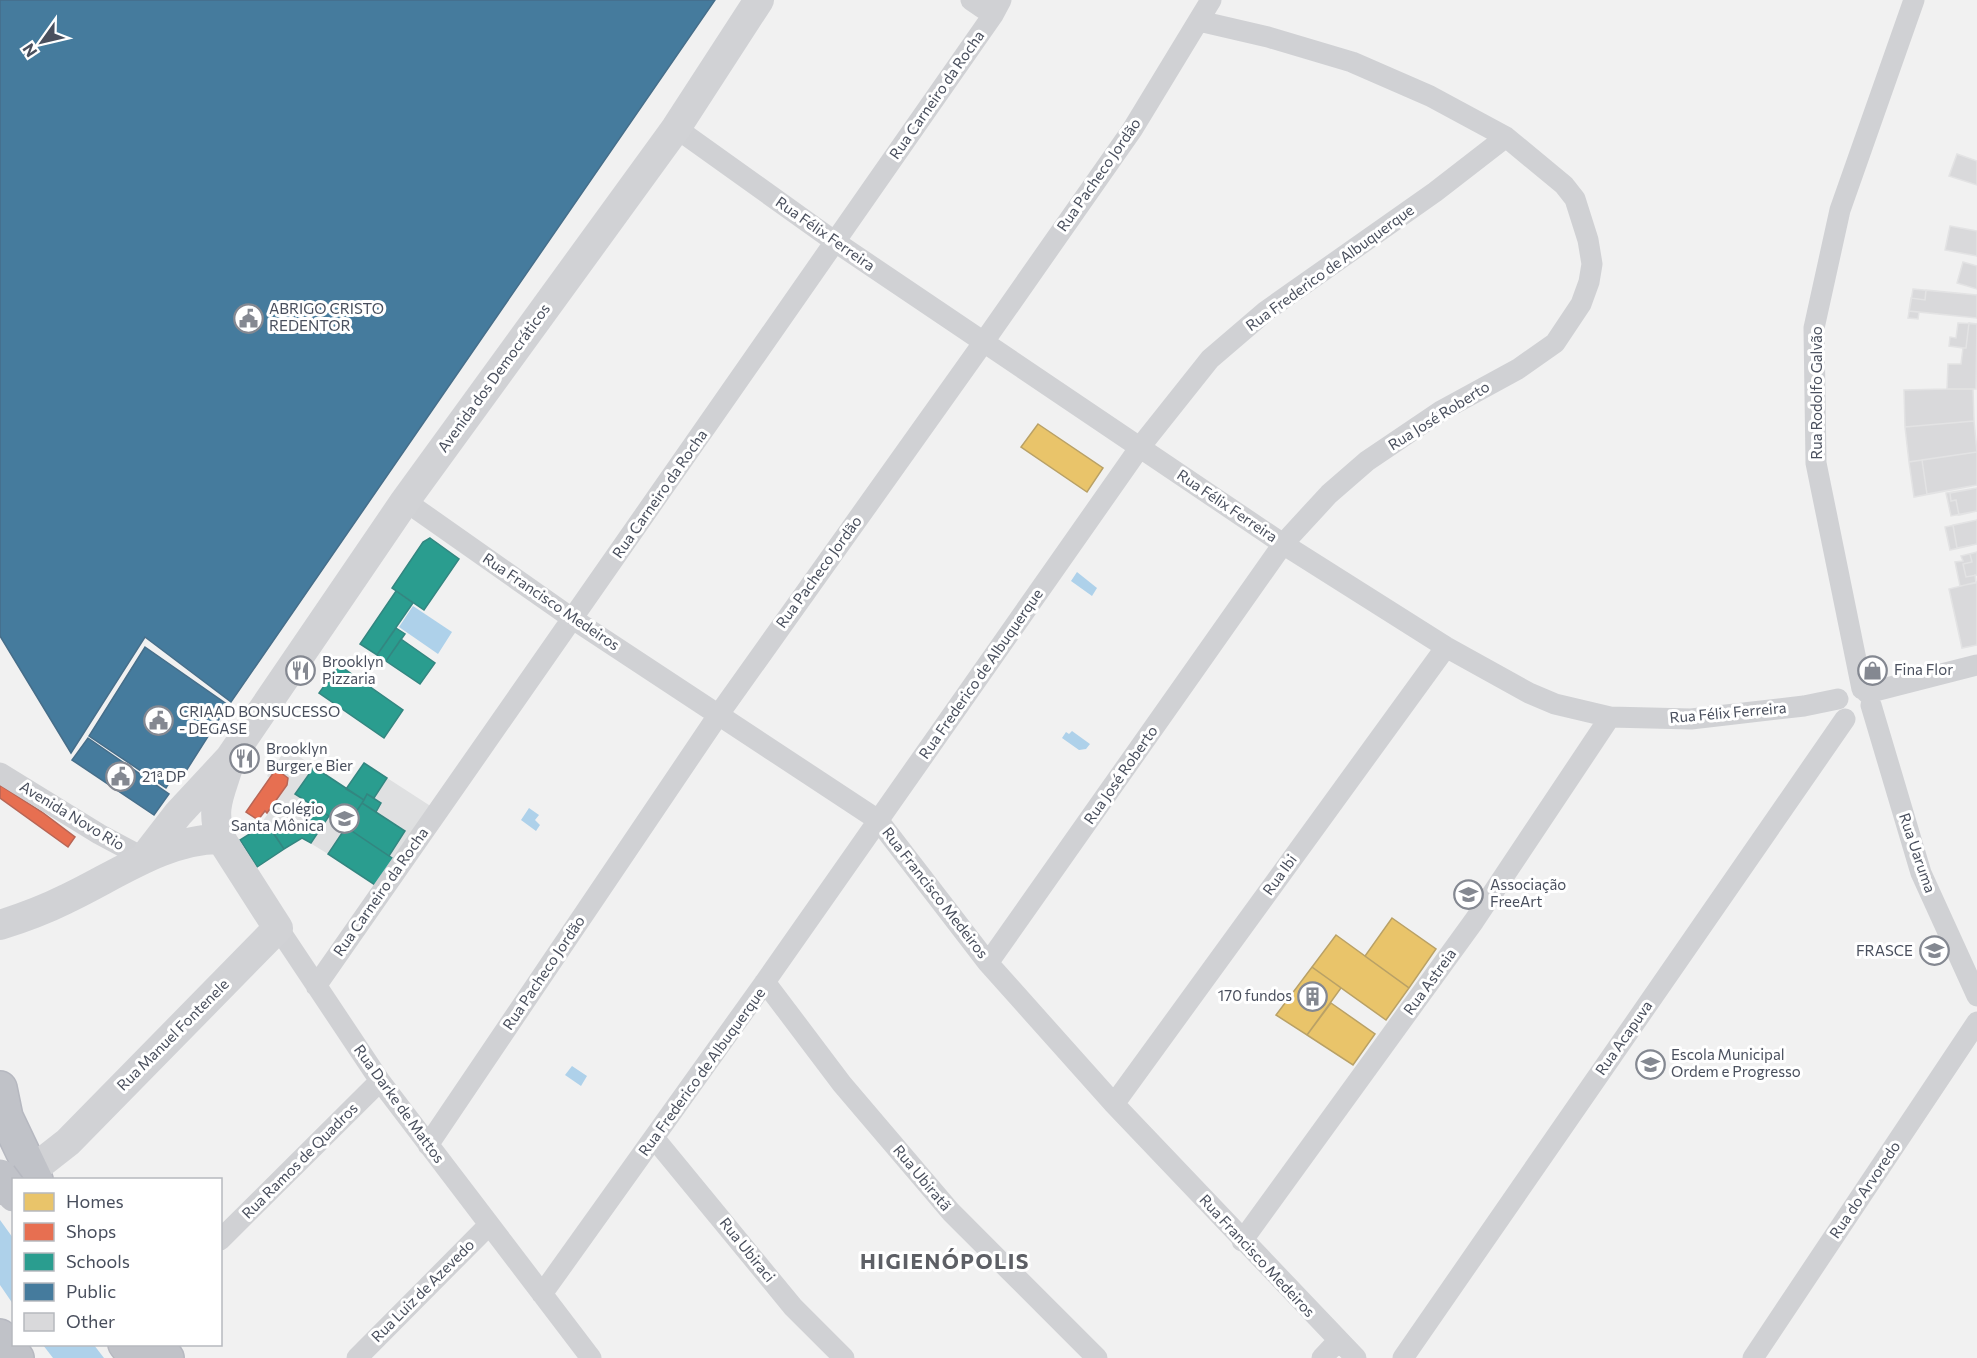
<svg xmlns="http://www.w3.org/2000/svg" width="1977" height="1358" font-family="Commissioner,sans-serif">
  <style>
    .education { fill: #dfe0e1 }
    .water { fill: #aed1ea }
    .homes { fill: #e9c46a; stroke: #b9a166; stroke-width: 1.5 }
    .shops { fill: #e76f51; stroke: #b86555; stroke-width: 1.5 }
    .schools { fill: #2a9d8f; stroke: #338680; stroke-width: 1.5 }
    .public { fill: #457b9d; stroke: #466e8a; stroke-width: 1.5 }
    .building { fill: #d9d9db; stroke: #e3e3e4; stroke-width: 1.5 }
    .lines { fill: none; stroke-linecap: round; stroke-linejoin: round }
    .highway-casing { stroke: #b6b8c0; stroke-width: 36 }
    .street { stroke: #d0d1d4; stroke-width: 21 }
    .secondary { stroke: #d1d2d5; stroke-width: 30 }
    .highway { stroke: #c0c2c8; stroke-width: 33 }
    .highway-bridge-casing { stroke: #b6b8c0; stroke-width: 36; stroke-linecap: butt }
    .highway-bridge { stroke: #c0c2c8; stroke-width: 33 }
    .labels { text-anchor: middle; stroke-width: 6; stroke-linejoin: round; paint-order: stroke }
    .street-label { font-size: 15px; fill: #494f5d; stroke: #fff }
    .poi-label { font-size: 15px; fill: #494f5d; stroke: #fff; text-anchor: start }
    .district-label { font-size: 21px; font-weight: bold; letter-spacing: 1.5px; fill: #5d5f65; stroke: #fff }
  </style>
  <rect width="100%" height="100%" fill="#f1f1f1"/>
  <path class="education" d="M287,748l59,41 18,-26 68,44 -37,53 -67,-6 -26,-16 -45,29 -17,-27 18,-12 27,-39 -18,-13z"/>
  <path class="water" d="M1077,572l20,16 -5,8 -21,-15z
    M413,606l39,26 -14,22 -39,-27z
    M1072,731l18,13 -4,5 -7,1 -17,-12 4,-6 3,2z
    M529,808l10,7 -4,5 5,5 -4,6 -15,-11z
    M572,1066l15,10 -6,10 -16,-11z
    M0,1220l13,18v66l-13,-19z
    M43,1345h51l10,13h-51z"/>
  <path class="homes" d="M1038,424l65,44 -16,24 -66,-45z
    M1392,918l44,31 -27,39 -44,-32z
    M1336,935l73,53 -23,32 -74,-53z
    M1312,967l29,21 -34,47 -31,-20z
    M1331,1003l44,31 -22,31 -46,-30z"/>
  <path class="shops" d="M276,769l12,9 -1,7 -20,28 -2,-2 -7,9 -12,-8z
    M0,785l42,27 33,25 -7,10 -68,-49z"/>
  <path class="schools" d="M430,538l29,21 -35,51 -32,-22 31,-46z
    M396,591l17,12 -36,52 -17,-11z
    M396,628l9,6 -19,27 -9,-6z
    M401,639l34,24 -15,21 -34,-23z
    M339,665l64,45 -19,28 -65,-45z
    M364,763l23,15 -13,20 -7,-4 -3,6 -18,-11z
    M314,767l50,33 -18,27 -51,-33z
    M367,794l14,9 -5,9 -14,-9z
    M362,803l43,28 -16,25 -43,-29z
    M314,807l15,9 -18,27 -9,-5 -18,11 -11,-16 13,-9 12,6z
    M267,823l17,26 -27,18 -17,-27z
    M346,827l49,33 -17,27 -50,-33z"/>
  <path class="public" d="M0,0h715l-484,702 -86,-65 -74,116 -71,-117z
    M145,647l83,58 -47,74 -7,-4 -8,13 -77,-52z
    M88,738l81,56 -15,21 -82,-55z"/>
  <path class="building" d="M1957,154l20,7v24l-28,-9z
    M1950,226l27,5v25l-32,-6z
    M1963,262l14,4v23l-20,-6z
    M1913,289l64,6v23l-58,-6 -1,7 -10,-1z
    M1926,290l51,5v23l-68,-7 2,-13 14,2z
    M1958,323l19,1 -1,65h-29l1,-25h13l2,-16 -14,-2 1,-9 6,1z
    M1969,323l8,1 -1,65h-29l1,-25h13l2,-16h3z
    M1947,389h26l1,32 -69,6 -1,-37z
    M1974,421l3,31 -68,10 -4,-35z
    M1977,452v33l-50,9 -5,-34z
    M1977,452v33l-63,12 -5,-35z
    M1977,488v23l-18,4 -3,-15 -5,1 -1,-8z
    M1977,488v23l-26,5 -5,-23z
    M1977,520v24l-27,6 -5,-23z
    M1977,520v24l-20,4 -4,-23z
    M1977,552v23l-11,2 -3,-13 9,-2 -2,-8z
    M1977,552v23h-2l1,8 -16,3 -5,-24 8,-1 -2,-5z
    M1977,582v63l-15,3 -13,-59z"/>
  <g class="lines">
    <defs>
      <path id="highway" d="M0,1088l6,29 30,63
        M0,1336l17,22
        M125,1344l11,14
        M157,1344l10,14"/>
    </defs>
    <use href="#highway" class="highway-casing"/>
    <path class="street" d="M971,0l22,15
      M676,128l158,113 449,303 163,103 83,46 26,11 55,13 81,2 113,-13 34,-7
      M405,501l168,118 305,201 110,143 126,141 242,254
      M1862,689l-46,-226 -2,-135 26,-118 74,-210
      M1867,693l110,-28
      M1871,705l50,168 56,123
      M0,773l99,61 45,24
      M278,928l102,153 211,277
      M988,963l295,-419 46,-50 38,-33 74,-50 77,-42 37,-26 26,-39 8,-22 3,-18 -4,-24 -13,-41 -11,-14 -58,-48 -76,-41 -78,-34 -84,-25 -69,-16
      M765,982l77,102 109,128 146,146
      M316,986l677,-971 8,-15
      M1114,1104l332,-457
      M654,1138l139,169 51,51
      M428,1145l291,-431 264,-371 149,-213 79,-130
      M220,1240l160,-159
      M1242,1241l232,-320 136,-204
      M542,1294l223,-312 375,-535 70,-88 56,-48 169,-119 71,-55
      M357,1358l132,-133
      M1322,1358l16,-17
      M1403,1358l442,-639
      M1753,1358l224,-336"/>
    <path class="secondary" d="M144,858l34,-44 52,-56 175,-257 271,-373 83,-128
      M0,925c22,-7 44,-15 64,-25 48,-22 102,-62 157,-61
      M9,1181l22,-10 37,-29 210,-214 -57,-89c-11,-30 -1,-45 8,-75"/>
    <use href="#highway" class="highway"/>
    <defs>
      <path id="highway-bridge" d="M0,1176l14,19"/>
    </defs>
    <use href="#highway-bridge" class="highway-bridge-casing"/>
    <use href="#highway-bridge" class="highway-bridge"/>
  </g>
  <defs>
    <symbol id="civic-ring" viewBox="-11 -11 22 22"><circle r="9.5" fill="#fff" stroke="#848891" stroke-width="1.5"/><path d="M-.6-6.5H3V-4.5H.6V-3L4-1V1h2V6H-6V1h2V-1L-.6-3ZM-1.2 2.5V6h2.4V2.5Z" fill="#848891"/></symbol>
    <symbol id="shop-ring" viewBox="-11 -11 22 22"><circle r="9.5" fill="#fff" stroke="#848891" stroke-width="1.5"/><path d="M-5-2.5h2.3a2.7 3.5 0 0 1 5.4 0H5L5.5 6h-11ZM-1.5-2.5h3a1.5 2.3 0 0 0-3 0Z" fill="#848891"/></symbol>
    <symbol id="restaurant-ring" viewBox="-11 -11 22 22"><circle r="9.5" fill="#fff" stroke="#848891" stroke-width="1.5"/><path d="M-5-6h1v4h1v-4h1v4h1v-4h1v5L-1.5 .5V6h-2V.5L-5-1ZM5-6V6H3V1.5H1.5Q1.5-4 5-6Z" fill="#848891"/></symbol>
    <symbol id="school-ring" viewBox="-11 -11 22 22"><circle r="9.5" fill="#fff" stroke="#848891" stroke-width="1.5"/><path d="M0-5L7-2L0 1L-7-2ZM-4 1L0 2.5L4 1V4Q0 6-4 4Z" fill="#848891"/></symbol>
    <symbol id="university-ring" viewBox="-11 -11 22 22"><circle r="9.5" fill="#fff" stroke="#848891" stroke-width="1.5"/><path d="M0-5L7-2L0 1L-7-2ZM-4 1L0 2.5L4 1V4Q0 6-4 4Z" fill="#848891"/></symbol>
    <symbol id="building-ring" viewBox="-11 -11 22 22"><circle r="9.5" fill="#fff" stroke="#848891" stroke-width="1.5"/><path d="M-4-6H4V6H1V3H-1V6H-4ZM-2.5-4.3h1.7v1.8h-1.7ZM.8-4.3h1.7v1.8H.8ZM-2.5-1h1.7V.8h-1.7ZM.8-1h1.7V.8H.8Z" fill="#848891"/></symbol>
  </defs>
  <g fill-rule="evenodd">
    <use href="#civic-ring" x="232" y="302" width="33" height="33"/>
    <use href="#shop-ring" x="1856" y="654" width="33" height="33"/>
    <use href="#restaurant-ring" x="284" y="654" width="33" height="33"/>
    <use href="#civic-ring" x="142" y="704" width="33" height="33"/>
    <use href="#restaurant-ring" x="228" y="742" width="33" height="33"/>
    <use href="#civic-ring" x="104" y="760" width="33" height="33"/>
    <use href="#school-ring" x="328" y="802" width="33" height="33"/>
    <use href="#school-ring" x="1452" y="878" width="33" height="33"/>
    <use href="#university-ring" x="1918" y="934" width="33" height="33"/>
    <use href="#building-ring" x="1296" y="980" width="33" height="33"/>
    <use href="#school-ring" x="1634" y="1048" width="33" height="33"/>
  </g>
  <g class="labels">
    <g class="street-label">
      <text transform="translate(937 95) rotate(-55)" y="5">Rua Carneiro da Rocha</text>
      <text transform="translate(1099 175) rotate(-55)" y="5">Rua Pacheco Jordão</text>
      <text transform="translate(825 234) rotate(35)" y="5">Rua Félix Ferreira</text>
      <text transform="translate(1330 268) rotate(-36)" y="5">Rua Frederico de Albuquerque</text>
      <text transform="translate(494 378) rotate(-54)" y="5">Avenida dos Democráticos</text>
      <text transform="translate(1817 393) rotate(-90)" y="5">Rua Rodolfo Galvão</text>
      <text transform="translate(1439 416) rotate(-32)" y="5">Rua José Roberto</text>
      <text transform="translate(660 494) rotate(-55)" y="5">Rua Carneiro da Rocha</text>
      <text transform="translate(1227 506) rotate(34)" y="5">Rua Félix Ferreira</text>
      <text transform="translate(819 572) rotate(-54)" y="5">Rua Pacheco Jordão</text>
      <text transform="translate(551 602) rotate(34)" y="5">Rua Francisco Medeiros</text>
      <text transform="translate(981 674) rotate(-55)" y="5">Rua Frederico de Albuquerque</text>
      <text transform="translate(1728 713) rotate(-5)" y="5">Rua Félix Ferreira</text>
      <text transform="translate(1121 775) rotate(-55)" y="5">Rua José Roberto</text>
      <text transform="translate(72 816) rotate(31)" y="5">Avenida Novo Rio</text>
      <text transform="translate(1917 853) rotate(71)" y="5">Rua Uaruma</text>
      <text transform="translate(1280 875) rotate(-54)" y="5">Rua Ibi</text>
      <text transform="translate(381 892) rotate(-55)" y="5">Rua Carneiro da Rocha</text>
      <text transform="translate(935 893) rotate(52)" y="5">Rua Francisco Medeiros</text>
      <text transform="translate(544 973) rotate(-56)" y="5">Rua Pacheco Jordão</text>
      <text transform="translate(1430 982) rotate(-54)" y="5">Rua Astreia</text>
      <text transform="translate(173 1035) rotate(-45)" y="5">Rua Manuel Fontenele</text>
      <text transform="translate(1624 1038) rotate(-55)" y="5">Rua Acapuva</text>
      <text transform="translate(702 1072) rotate(-54)" y="5">Rua Frederico de Albuquerque</text>
      <text transform="translate(399 1104) rotate(54)" y="5">Rua Darke de Mattos</text>
      <text transform="translate(300 1161) rotate(-45)" y="5">Rua Ramos de Quadros</text>
      <text transform="translate(922 1178) rotate(50)" y="5">Rua Ubiratã</text>
      <text transform="translate(1865 1190) rotate(-56)" y="5">Rua do Arvoredo</text>
      <text transform="translate(747 1250) rotate(51)" y="5">Rua Ubiraci</text>
      <text transform="translate(1257 1256) rotate(47)" y="5">Rua Francisco Medeiros</text>
      <text transform="translate(423 1291) rotate(-45)" y="5">Rua Luiz de Azevedo</text>
    </g>
    <g class="poi-label">
      <text x="269" y="314">ABRIGO CRISTO<tspan x="269" dy="17">REDENTOR</tspan></text>
      <text x="322" y="667">Brooklyn<tspan x="322" dy="17">Pizzaria</tspan></text>
      <text x="1894" y="675">Fina Flor</text>
      <text x="179" y="717">CRIAAD BONSUCESSO<tspan x="179" dy="17">- DEGASE</tspan></text>
      <text x="266" y="754">Brooklyn<tspan x="266" dy="17">Burger e Bier</tspan></text>
      <text x="142" y="782">21ª DP</text>
      <text x="324" y="814" text-anchor="end">Colégio<tspan x="324" dy="17">Santa Mônica</tspan></text>
      <text x="1490" y="890">Associação<tspan x="1490" dy="17">FreeArt</tspan></text>
      <text x="1913" y="956" text-anchor="end">FRASCE</text>
      <text x="1292" y="1001" text-anchor="end">170 fundos</text>
      <text x="1671" y="1060">Escola Municipal<tspan x="1671" dy="17">Ordem e Progresso</tspan></text>
    </g>
    <g class="district-label">
      <text x="945" y="1269">HIGIENÓPOLIS</text>
    </g>
  </g>
  <rect x="12" y="1178" width="210" height="168" fill="#ffffff" stroke="#b6b9be" stroke-width="1.5"/>
  <rect x="24" y="1193" width="30" height="18" fill="#e9c46a" stroke="#b6b9be" stroke-width="1.5"/>
  <text x="66" y="1208" font-size="18" fill="#494f5d">Homes</text>
  <rect x="24" y="1223" width="30" height="18" fill="#e76f51" stroke="#b6b9be" stroke-width="1.5"/>
  <text x="66" y="1238" font-size="18" fill="#494f5d">Shops</text>
  <rect x="24" y="1253" width="30" height="18" fill="#2a9d8f" stroke="#b6b9be" stroke-width="1.5"/>
  <text x="66" y="1268" font-size="18" fill="#494f5d">Schools</text>
  <rect x="24" y="1283" width="30" height="18" fill="#457b9d" stroke="#b6b9be" stroke-width="1.5"/>
  <text x="66" y="1298" font-size="18" fill="#494f5d">Public</text>
  <rect x="24" y="1313" width="30" height="18" fill="#d9d9db" stroke="#b6b9be" stroke-width="1.5"/>
  <text x="66" y="1328" font-size="18" fill="#494f5d">Other</text>
  <g transform="translate(42 42) rotate(236)" stroke="#ffffff" stroke-width="4.5" paint-order="stroke">
  <path d="M0-4.5L10 22L0 15L-10 22Z" fill="#494f5d"/>
  <text y="-9" font-size="16" font-weight="bold" text-anchor="middle" fill="#494f5d">N</text>
  </g>
</svg>
